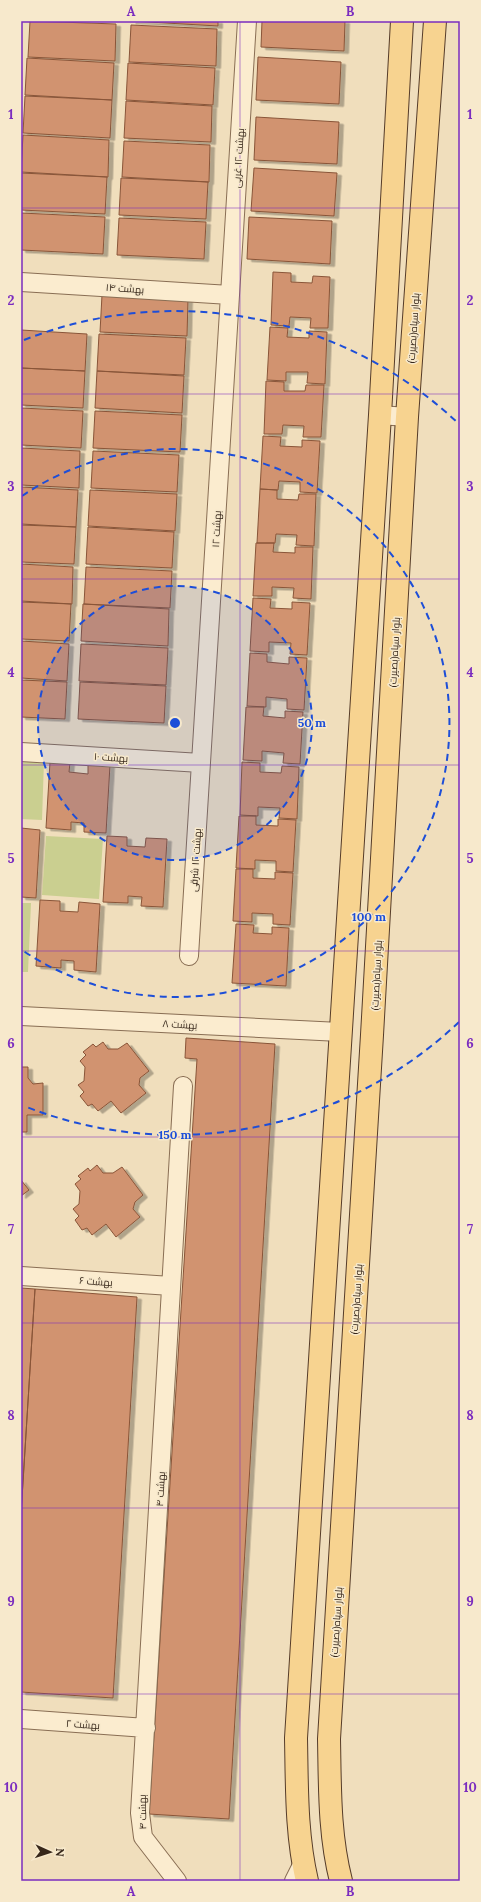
<svg xmlns="http://www.w3.org/2000/svg" width="481" height="1902" font-family="Lora,Cairo,serif">
  <style>
    .green { fill: #cacf90 }
    .building { fill: #d1936f; stroke: #895539; filter: url(#shadow) }
    .lines { fill: none; stroke-linecap: round; stroke-linejoin: round }
    .minor-casing { stroke: #896e54; stroke-width: 20 }
    .major-casing { stroke: #563c29; stroke-width: 24 }
    .minor { stroke: #fbeccf; stroke-width: 18 }
    .major { stroke: #f7d390; stroke-width: 22 }
    .grid { fill: none; stroke: #7b2cbf; stroke-width: 1; stroke-opacity: 0.55 }
    .ring { fill: none; stroke: #1d4ed8; stroke-width: 2; stroke-dasharray: 7 5 }
    .labels { text-anchor: middle; stroke-width: 3; stroke-linejoin: round; paint-order: stroke }
    .street-label { font-size: 10px; fill: #37271a; stroke: #f7e9cc }
    .centre { fill: #1d4ed8; stroke: #f7e9cc; stroke-width: 2 }
    .ring-label { font-size: 12px; text-anchor: middle; font-weight: bold; fill: #1d4ed8; stroke: #f7e9cc; stroke-width: 3; stroke-linejoin: round; paint-order: stroke }
    .neatline { fill: none; stroke: #7b2cbf; stroke-width: 1.5 }
    .grid-label { font-size: 13px; text-anchor: middle; font-weight: bold; fill: #7b2cbf }
  </style>
  <defs>
    <filter id="shadow"><feDropShadow dx="4.5" dy="2.5" stdDeviation="0" flood-color="#0004"/></filter>
  </defs>
  <rect width="100%" height="100%" fill="#f0debc"/>
  <path class="green" d="M21,760l23,1 -2,59 -21,-1z
    M46,836l57,3 -4,60 -57,-4z
    M21,903h10l-3,69h-7z"/>
  <path class="building" d="M30,21l86,3 -1,37 -87,-4z
    M131,21h87v5z
    M262,21h83l-1,30 -83,-4z
    M131,25l86,4 -1,37 -87,-4z
    M258,57l83,5 -2,42 -83,-4z
    M27,58l87,5 -2,37 -87,-5z
    M128,63l87,5 -2,37 -87,-5z
    M25,96l87,4 -2,38 -87,-5z
    M126,101l86,5 -1,36 -87,-4z
    M256,117l83,5 -2,42 -83,-4z
    M23,135l86,5 -1,37 -87,-5z
    M124,141l86,4 -1,37 -87,-5z
    M254,168l83,5 -3,43 -83,-5z
    M21,173l86,4 -2,37 -84,-4z
    M121,178l87,4 -2,37 -87,-4z
    M21,213l84,4 -2,37 -82,-4z
    M249,217l83,4 -2,43 -83,-5z
    M119,218l87,4 -2,37 -87,-4z
    M273,272l18,1v9l21,1 1,-7 17,1 -2,51h-18l1,-10 -21,-1 -1,9 -18,-1z
    M102,295l86,4 -1,37 -87,-4z
    M270,327l18,1 -1,9 22,1v-7l18,1 -2,52 -18,-1 1,-11h-22v9l-19,-1z
    M21,330l66,4 -2,37 -64,-3z
    M99,334l87,4 -2,37 -87,-4z
    M21,368l64,3 -2,37 -62,-3z
    M97,371l87,5 -2,37 -87,-5z
    M266,381l18,1v9h21l1,-6h18l-3,52h-18l1,-11 -21,-1 -1,9h-18z
    M21,408l62,3 -2,37 -60,-3z
    M95,411l87,4 -2,37 -87,-4z
    M263,436l18,1 -1,9 22,1v-7l18,1 -3,52 -17,-1v-10l-21,-1 -1,9 -18,-1z
    M21,448l59,3 -1,37 -58,-3z
    M93,451l86,4 -2,37 -86,-4z
    M21,487l57,3 -2,37 -55,-3z
    M260,489l17,1v9l21,1 1,-6h17l-2,52 -18,-1 1,-10 -21,-1 -1,9h-18z
    M90,490l87,4 -2,37 -87,-5z
    M21,525l55,2 -2,37 -53,-2z
    M88,527l86,5 -2,36 -86,-4z
    M256,543h18l-1,9 22,1v-6h18l-2,52 -18,-1 1,-10 -22,-1v9h-19z
    M21,564l52,3 -1,37 -51,-3z
    M86,567l86,4 -2,37 -86,-4z
    M253,598l18,1 -1,9 22,1v-7l18,1 -3,52 -17,-1 1,-11 -22,-1v10l-19,-1z
    M21,602l50,2 -2,37 -48,-2z
    M83,604l86,5 -1,37 -87,-5z
    M21,641l48,3 -2,37 -46,-3z
    M81,644l87,4 -2,37 -87,-4z
    M250,653l17,1v8l22,2v-7l18,1 -3,52 -17,-1v-10l-21,-2v10l-19,-1z
    M21,680l46,2 -2,37 -44,-2z
    M80,682l86,4 -2,37 -86,-4z
    M246,707h18l-1,9 22,2v-7l18,1 -3,52 -17,-1 1,-10 -22,-2v10l-19,-1z
    M50,762l20,1 -1,9 19,2v-10l22,1 -4,68 -22,-1v-9l-13,-1v8l-25,-2z
    M242,762l18,1v9l21,1 1,-7 17,1 -2,52 -18,-1 1,-10 -22,-1v9l-18,-1z
    M239,816h17v9l22,1v-7l18,1 -3,52 -17,-1v-10l-21,-1v9l-19,-1z
    M21,828l19,2 -4,68 -15,-1z
    M107,836l20,1v9l18,1 1,-9 21,1 -4,68 -22,-1 1,-9 -14,-1v7l-25,-1z
    M236,869h17v9l22,1v-7l18,1 -3,52 -17,-1v-10l-21,-1v9l-19,-1z
    M40,900l20,1v10l18,1 1,-10 21,2 -4,68 -22,-2v-9l-13,-1v8l-25,-2z
    M236,924l18,1 -1,8 19,1v-7l17,1 -3,58 -54,-3z
    M186,1038l89,6 -46,775 -80,-5 48,-755 -12,-1z
    M103,1042l5,7h10l9,-6 22,28 -9,7 -1,7 7,8 -25,20 -10,-12 -13,10 -6,-7 -4,2 -8,-10 4,-4 -6,-7 6,-4 1,-14 -5,-6 6,-6 -3,-3 10,-8 3,3z
    M21,1067h7v11l5,6 10,-1v32h-16v17h-6z
    M97,1165l6,8h10l9,-6 21,28 -8,7 -2,7 7,8 -24,20 -10,-13 -14,11 -5,-7 -5,2 -7,-10 4,-4 -6,-7 6,-5 1,-13 -5,-7 6,-5 -3,-3 10,-8 2,3z
    M21,1180l8,10 -8,6z
    M21,1288l14,1 -14,225z
    M35,1289l102,8 -24,401 -92,-6v-178z"/>
  <g class="lines">
    <defs>
      <path id="minor" d="M21,282l209,13
        M380,415l27,2
        M21,752l180,11
        M189,956l58,-935
        M21,1016l319,16
        M21,1276l150,10
        M21,1719l125,9
        M177,1881l-34,-44 -3,-24 43,-727
        M294,1881l9,-18"/>
      <path id="major" d="M307,1881c-11,-47 -10,-95 -11,-143l84,-1323 22,-394
        M341,1881c-12,-47 -11,-94 -12,-142l43,-704 35,-618 28,-396"/>
    </defs>
    <use href="#minor" class="minor-casing"/>
    <use href="#major" class="major-casing"/>
    <use href="#minor" class="minor"/>
    <use href="#major" class="major"/>
  </g>
  <path class="grid" d="M240,21v1860M21,208h439M21,394h439M21,579h439M21,765h439M21,951h439M21,1137h439M21,1323h439M21,1508h439M21,1694h439"/>
  <circle cx="175" cy="723" r="137" fill="#1d4ed8" fill-opacity=".12"/>
  <g class="ring">
    <circle cx="175" cy="723" r="137"/>
    <path d="M22 496A274 274 0 1 1 22 950"/>
    <path d="M459 1022A412 412 0 0 1 24 1106M24 340A412 412 0 0 1 459 424"/>
  </g>
  <g class="labels">
    <g class="street-label">
      <text transform="translate(238 158) rotate(-86)" y="4">بهشت ۱۲ غربی</text>
      <text transform="translate(125 288) rotate(4)" y="4">بهشت ۱۴</text>
      <text transform="translate(413 328) rotate(-86)" y="4">بلوار سپاه(بصیرت)</text>
      <text transform="translate(216 529) rotate(-87)" y="4">بهشت ۱۲</text>
      <text transform="translate(394 652) rotate(-87)" y="4">بلوار سپاه(بصیرت)</text>
      <text transform="translate(111 757) rotate(4)" y="4">بهشت ۱۰</text>
      <text transform="translate(195 860) rotate(-86)" y="4">بهشت ۱۲ شرقی</text>
      <text transform="translate(376 975) rotate(-87)" y="4">بلوار سپاه(بصیرت)</text>
      <text transform="translate(180 1024) rotate(3)" y="4">بهشت ۸</text>
      <text transform="translate(96 1281) rotate(4)" y="4">بهشت ۶</text>
      <text transform="translate(356 1299) rotate(-86)" y="4">بلوار سپاه(بصیرت)</text>
      <text transform="translate(160 1489) rotate(-87)" y="4">بهشت ۴</text>
      <text transform="translate(336 1622) rotate(-86)" y="4">بلوار سپاه(بصیرت)</text>
      <text transform="translate(83 1724) rotate(4)" y="4">بهشت ۲</text>
      <text transform="translate(142 1812) rotate(-91)" y="4">بهشت ۴</text>
    </g>
  </g>
  <circle cx="175" cy="723" r="6" class="centre"/>
  <g class="ring-label">
    <text x="312" y="727">50 m</text>
    <text x="369" y="921">100 m</text>
    <text x="175" y="1139">150 m</text>
  </g>
  <rect width="481" height="1902" fill="none" stroke="#f7e9cc" stroke-width="44"/>
  <g transform="translate(50 1852) rotate(93)" stroke="#f7e9cc" stroke-width="3" paint-order="stroke">
  <path d="M0-3L7 15L0 10L-7 15Z" fill="#37271a"/>
  <text y="-6" font-size="11" font-weight="bold" text-anchor="middle" fill="#37271a">N</text>
  </g>
  <rect x="22" y="22" width="437" height="1858" class="neatline"/>
  <g class="grid-label">
    <text x="131" y="16">A</text>
    <text x="350" y="16">B</text>
    <text x="11" y="119">1</text>
    <text x="470" y="119">1</text>
    <text x="11" y="305">2</text>
    <text x="470" y="305">2</text>
    <text x="11" y="491">3</text>
    <text x="470" y="491">3</text>
    <text x="11" y="677">4</text>
    <text x="470" y="677">4</text>
    <text x="11" y="863">5</text>
    <text x="470" y="863">5</text>
    <text x="11" y="1048">6</text>
    <text x="470" y="1048">6</text>
    <text x="11" y="1234">7</text>
    <text x="470" y="1234">7</text>
    <text x="11" y="1420">8</text>
    <text x="470" y="1420">8</text>
    <text x="11" y="1606">9</text>
    <text x="470" y="1606">9</text>
    <text x="11" y="1792">10</text>
    <text x="470" y="1792">10</text>
    <text x="131" y="1896">A</text>
    <text x="350" y="1896">B</text>
  </g>
</svg>
